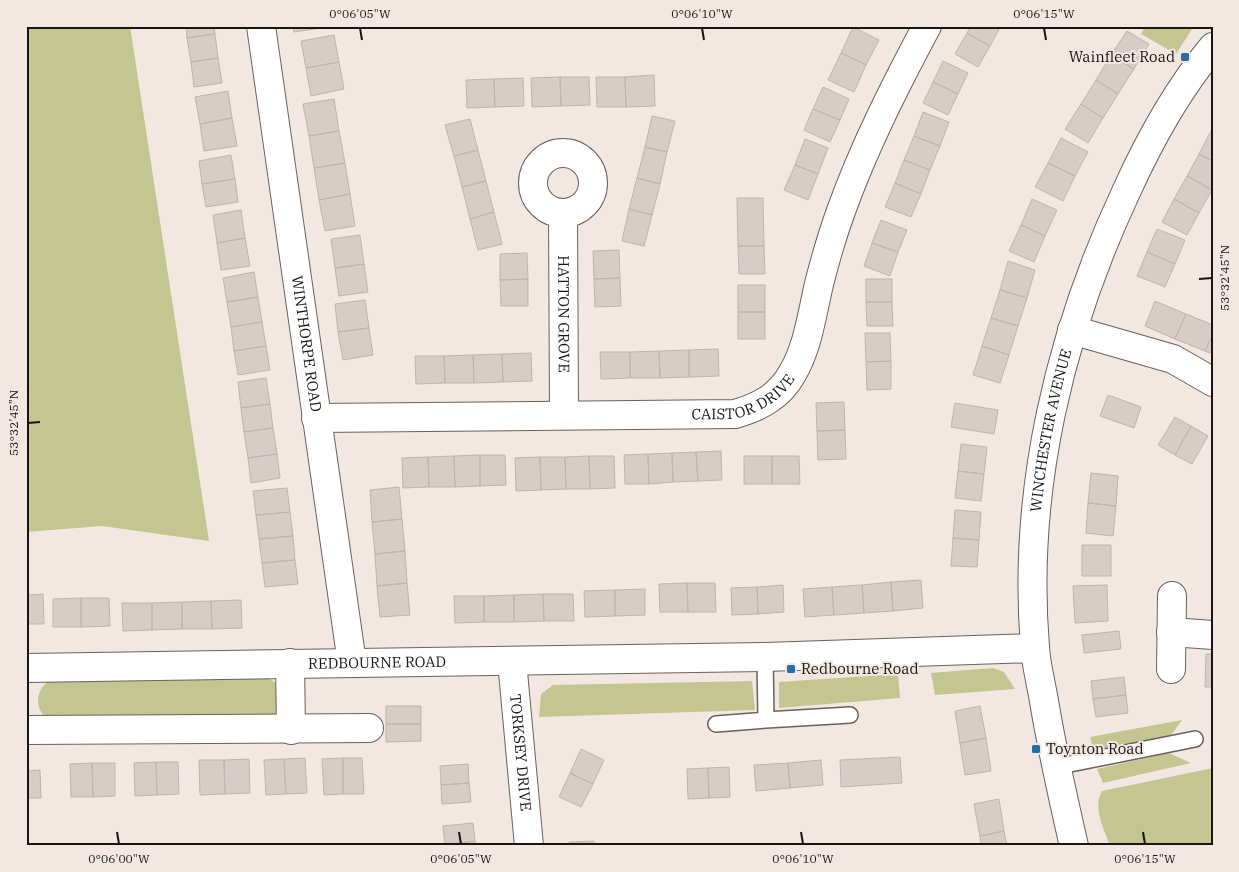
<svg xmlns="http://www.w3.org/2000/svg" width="1239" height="872" font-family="'IBM Plex Serif',serif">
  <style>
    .green { fill: #c3c690 }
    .building { fill: #d7cdc6; stroke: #bfb5af }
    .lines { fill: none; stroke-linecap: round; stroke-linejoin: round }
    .service-casing { stroke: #69615b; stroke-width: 18 }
    .minor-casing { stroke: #69615b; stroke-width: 30 }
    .tertiary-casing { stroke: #69615b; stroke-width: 30 }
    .service { stroke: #fff; stroke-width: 15 }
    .minor { stroke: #fff; stroke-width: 28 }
    .tertiary { stroke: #fff; stroke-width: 28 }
    .ticks { fill: none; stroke: #181512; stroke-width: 2 }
    .poi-dot { fill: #2570a3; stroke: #f2e8e1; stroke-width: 2 }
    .labels { text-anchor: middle; stroke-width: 4; stroke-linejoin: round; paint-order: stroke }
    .poi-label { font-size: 15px; fill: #181512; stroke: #f2e8e1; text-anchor: start }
    .street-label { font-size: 15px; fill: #181512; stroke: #f2e8e1 }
    .neatline { fill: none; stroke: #181512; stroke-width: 2 }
    .ticks-label { font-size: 12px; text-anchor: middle; fill: #181512 }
  </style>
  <rect width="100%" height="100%" fill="#f2e8e1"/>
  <path class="green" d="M26,26h104l79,515 -107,-15 -76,6z
    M1145,26h49l-18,28 -35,-20z
    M993,668l11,4 11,17 -80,6 -4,-22z
    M898,674l2,24 -121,10v-26z
    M267,677l11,7 1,29 -7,5 -224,1c-14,-9 -13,-29 1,-38z
    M752,681l3,29 -216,7 2,-23 12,-9z
    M1182,720l-13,18 -75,15 -4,-16z
    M1169,753l22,10 -88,20 -6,-14z
    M1213,768v78h-103c-6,-17 -18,-39 -8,-55z
    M26,844h54v2z"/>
  <path class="building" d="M186,26h28l1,8 -28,4z
    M293,26h29v2l-28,4z
    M971,26h30l-11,20 -23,-13z
    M853,27l26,13 -13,25 -25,-12z
    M1127,31l22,13 -15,25 -23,-14z
    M967,33l23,13 -12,21 -23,-13z
    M215,34l3,24 -27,4 -4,-24z
    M334,35l5,27 -33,6 -5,-27z
    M841,53l25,12 -12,27 -26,-12z
    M1111,55l23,14 -16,25 -22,-14z
    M218,58l4,25 -28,4 -3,-25z
    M943,61l25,12 -10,21 -25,-12z
    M339,62l5,27 -33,7 -5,-28z
    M654,75l1,31 -29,1 -1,-30z
    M560,77l1,29 -29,1 -1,-29z
    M560,77h29l1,28 -29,1z
    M596,77h29l1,30h-29z
    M523,78l1,28 -29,1 -1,-28z
    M494,79l1,28 -28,1 -1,-28z
    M1096,80l22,14 -15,24 -22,-14z
    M933,82l25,12 -10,21 -25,-12z
    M823,87l26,12 -9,21 -27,-11z
    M228,91l4,27 -32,6 -5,-27z
    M334,99l5,32 -30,5 -6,-32z
    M1081,104l22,14 -15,25 -23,-14z
    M813,109l27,11 -10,22 -26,-12z
    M923,112l26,10 -9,24 -26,-10z
    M652,116l23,5 -8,31 -22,-5z
    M232,118l5,28 -33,5 -4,-27z
    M470,119l8,31 -24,6 -9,-31z
    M339,131l6,32 -31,5 -5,-32z
    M1211,131l2,1v29l-14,-7z
    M914,136l26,10 -10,24 -26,-10z
    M1061,138l27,14 -13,24 -27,-13z
    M805,139l23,9 -10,26 -23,-9z
    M645,147l22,5 -7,32 -23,-6z
    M478,150l8,31 -24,6 -8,-31z
    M1199,154l14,7 -1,29 -25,-14z
    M231,155l4,24 -33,5 -3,-23z
    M904,160l26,10 -9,24 -26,-11z
    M345,163l5,31 -31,6 -5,-32z
    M1048,163l27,13 -12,25 -28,-14z
    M795,165l23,9 -10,26 -24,-10z
    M1187,176l25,14 -13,23 -25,-14z
    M637,178l23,6 -8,31 -23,-6z
    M235,179l3,23 -32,5 -4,-23z
    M486,181l8,31 -24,7 -8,-32z
    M895,183l26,11 -10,23 -26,-10z
    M350,194l5,32 -30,5 -6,-31z
    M737,198h26l1,48h-26z
    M1032,199l25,11 -12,26 -24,-11z
    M1174,199l25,14 -12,22 -25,-13z
    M629,209l23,6 -8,31 -22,-5z
    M241,210l4,28 -28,5 -4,-28z
    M494,212l8,32 -24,6 -8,-31z
    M881,220l26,10 -9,22 -26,-9z
    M1021,225l24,11 -11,26 -25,-11z
    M1157,229l28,11 -10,24 -28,-12z
    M360,235l4,29 -29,4 -4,-29z
    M245,238l5,28 -29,4 -4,-27z
    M872,243l26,9 -8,24 -26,-10z
    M738,246h26l1,28h-26z
    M619,250l1,28 -26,1 -1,-28z
    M1147,252l28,12 -10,23 -28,-11z
    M527,253l1,26 -28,1v-26z
    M1008,261l27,9 -8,28 -27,-8z
    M364,264l4,28 -29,4 -4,-28z
    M254,272l4,25 -31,5 -4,-24z
    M620,278l1,28 -26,1 -1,-28z
    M528,279v27h-27l-1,-26z
    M866,279h26v23h-26z
    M738,285h27v27h-27z
    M1000,290l27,8 -9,28 -27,-8z
    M258,297l4,25 -31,5 -4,-25z
    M365,300l4,28 -31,4 -3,-28z
    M1155,301l31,13 -11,25 -30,-13z
    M866,302h26l1,24h-26z
    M738,312h27v27h-27z
    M1186,314l27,11v9l-8,17 -30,-12z
    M991,318l27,8 -9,29 -27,-9z
    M262,322l4,24 -32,5 -3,-24z
    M369,328l4,27 -30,5 -5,-28z
    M865,333h25l1,28 -25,1z
    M1213,334v20l-8,-3z
    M266,346l4,24 -32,5 -4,-24z
    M982,346l27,9 -9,28 -27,-8z
    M718,349l1,27 -30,1v-27z
    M689,350v27l-29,1 -1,-27z
    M659,351l1,27h-30v-26z
    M600,352h30v26l-29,1z
    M531,353l1,28 -29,1 -1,-28z
    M502,354l1,28 -29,1 -1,-28z
    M473,355l1,28h-29l-1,-27z
    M415,356h29l1,27 -29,1z
    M891,361v28l-24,1 -1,-28z
    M266,378l4,26 -29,4 -3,-26z
    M1108,395l33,12 -7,21 -34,-12z
    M844,402l1,28 -28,1 -1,-28z
    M955,403l43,7 -4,24 -43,-7z
    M270,404l3,24 -29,4 -3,-24z
    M1175,417l16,9 -16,29 -17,-10z
    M1191,426l17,10 -16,28 -17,-9z
    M273,428l4,26 -29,4 -4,-26z
    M845,430l1,29 -28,1 -1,-29z
    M961,444l26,3 -3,27 -26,-3z
    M721,451l1,29 -24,1 -2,-29z
    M696,452l2,29 -25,1 -1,-29z
    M672,453l1,29 -24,2 -1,-30z
    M277,454l3,24 -29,5 -3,-25z
    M648,454l1,30h-24l-1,-29z
    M480,455h25l1,30 -26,1z
    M480,455v31l-25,1 -1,-31z
    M454,456l1,31h-26l-1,-30z
    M589,456h25l1,32 -25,1z
    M589,456l1,33h-24l-1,-32z
    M744,456h28v28h-28z
    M772,456h27l1,28h-28z
    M428,457l1,30 -26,1 -1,-30z
    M540,457l1,33 -25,1 -1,-33z
    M540,457h25l1,32 -25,1z
    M958,471l26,3 -3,27 -26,-3z
    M1091,473l27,3 -2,30 -28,-3z
    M399,487l3,32 -30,3 -2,-32z
    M287,488l3,24 -34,3 -3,-24z
    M1088,503l28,3 -3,30 -27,-3z
    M955,510l26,2 -2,28 -26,-2z
    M290,512l3,24 -34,3 -3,-24z
    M402,519l3,32 -30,3 -3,-32z
    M293,536l2,24 -33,3 -3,-24z
    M953,538l26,2 -2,27 -26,-1z
    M1082,545h29v31h-29z
    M405,551l2,32 -30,3 -2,-32z
    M295,560l3,24 -33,3 -3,-24z
    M921,580l2,28 -30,3 -2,-29z
    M891,582l2,29 -29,2 -2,-28z
    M407,583l3,32 -30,2 -3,-31z
    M687,583h28l1,29h-28z
    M687,583l1,29h-28l-1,-28z
    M783,585l1,27 -26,2 -1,-27z
    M862,585l2,28 -30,2 -2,-28z
    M1107,585l1,36 -33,2 -2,-37z
    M757,587l1,27 -26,1 -1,-27z
    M832,587l2,28 -29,2 -2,-28z
    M645,589v26l-30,1v-26z
    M615,590v26l-30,1 -1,-26z
    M43,594l1,30h-18v-29z
    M543,594h30l1,27h-30z
    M543,594l1,27 -30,1v-27z
    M514,595v27h-30v-26z
    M454,596h30v26l-29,1z
    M81,598h28l1,28 -29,1z
    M81,598v29h-28v-28z
    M241,600l1,28 -30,1 -1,-28z
    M211,601l1,28h-30v-27z
    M182,602v27l-30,1v-27z
    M122,603h30v27l-29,1z
    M1119,631l2,18 -37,4 -2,-18z
    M1206,654h7v33h-8z
    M1124,677l2,18 -33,4 -2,-18z
    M1126,695l2,18 -32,4 -3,-18z
    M386,706h35v18h-35z
    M980,706l6,32 -26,5 -5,-32z
    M386,724h35v17l-35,1z
    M986,738l5,33 -26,4 -5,-32z
    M581,749l23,11 -11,24 -23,-11z
    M900,757l2,26 -61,4 -1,-27z
    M305,758l2,35 -21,1 -2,-35z
    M343,758v36l-19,1 -2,-36z
    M343,758h19l2,36h-21z
    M249,759l1,34 -25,1 -1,-34z
    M284,759l2,35 -20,1 -2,-35z
    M199,760h25l1,34 -25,1z
    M821,760l2,25 -33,3 -2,-25z
    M156,762h22l1,32 -22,1z
    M156,762l1,33 -22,1 -1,-33z
    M92,763h23v33l-22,1z
    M92,763l1,34h-22l-1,-33z
    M788,763l2,25 -34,3 -2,-26z
    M468,764l1,19 -28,2 -1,-19z
    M729,767l1,30 -21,1 -1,-30z
    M708,768l1,30 -21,1 -1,-30z
    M40,770l1,28h-15v-27z
    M570,773l23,11 -12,23 -22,-10z
    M469,783l2,19 -29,2 -1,-19z
    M999,799l5,32 -24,5 -6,-32z
    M473,823l2,18 -30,4 -2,-19z
    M1004,831l3,15h-26l-1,-10z
    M475,841l1,5h-30l-1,-1z
    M594,841l1,5h-26v-4z"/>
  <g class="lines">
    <defs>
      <path id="service" d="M765,657l1,63 84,-5
        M716,724l50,-4
        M1055,767l140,-28"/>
      <g id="minor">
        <path id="s1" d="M261,26l91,637"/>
        <circle cx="563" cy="183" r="30"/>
        <path id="s2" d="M563,213l1,201"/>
        <path d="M1072,330l101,29 40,23"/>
        <path id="s3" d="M316,418l419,-4c24,-7 44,-17 57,-40 17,-29 20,-62 28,-94 6,-23 13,-47 21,-69 23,-64 54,-125 86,-185"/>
        <path d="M1171,632l42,3"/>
        <path id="s4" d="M512,661l17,185"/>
        <path d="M290,663l1,67"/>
        <path id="s5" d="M26,668l739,-11 270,-9"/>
        <path d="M1171,669l1,-73"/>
        <path d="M26,730l343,-2"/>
      </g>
      <g id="tertiary">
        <path id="s6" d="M1074,846c-11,-48 -22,-96 -30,-145 -3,-18 -8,-36 -9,-54 -13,-157 25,-314 91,-455 23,-51 51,-102 87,-145"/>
      </g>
    </defs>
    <use href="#service" class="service-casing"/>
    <use href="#minor" class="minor-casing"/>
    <use href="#tertiary" class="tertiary-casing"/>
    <use href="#service" class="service"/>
    <use href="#minor" class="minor"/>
    <use href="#tertiary" class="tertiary"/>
  </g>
  <path class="ticks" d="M360,28l2,12M702,28l2,12M1044,28l2,12M1199,279l13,-1M28,423l12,-1M117,832l2,12M459,832l2,12M801,832l2,12M1143,832l2,12"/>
  <g class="poi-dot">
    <rect x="1180" y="52" width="10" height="10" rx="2.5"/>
    <rect x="786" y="664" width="10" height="10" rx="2.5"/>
    <rect x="1031" y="744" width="10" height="10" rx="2.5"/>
  </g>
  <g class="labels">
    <g class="poi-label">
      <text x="1175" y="62" text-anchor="end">Wainfleet Road</text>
      <text x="801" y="674">Redbourne Road</text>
      <text x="1046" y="754">Toynton Road</text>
    </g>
    <g class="street-label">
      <text dy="5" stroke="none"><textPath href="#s2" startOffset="101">HATTON GROVE</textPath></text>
      <text dy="5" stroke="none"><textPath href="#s1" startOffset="321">WINTHORPE ROAD</textPath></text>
      <text dy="5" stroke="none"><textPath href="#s3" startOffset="432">CAISTOR DRIVE</textPath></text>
      <text dy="5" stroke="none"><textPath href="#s6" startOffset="421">WINCHESTER AVENUE</textPath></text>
      <text dy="5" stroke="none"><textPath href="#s5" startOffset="351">REDBOURNE ROAD</textPath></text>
      <text dy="5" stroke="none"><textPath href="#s4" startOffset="92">TORKSEY DRIVE</textPath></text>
    </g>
  </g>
  <rect width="1239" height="872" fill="none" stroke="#f2e8e1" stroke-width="55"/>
  <rect x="28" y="28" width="1184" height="816" class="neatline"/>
  <g class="ticks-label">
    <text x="360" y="18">0°06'05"W</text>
    <text x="702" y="18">0°06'10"W</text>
    <text x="1044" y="18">0°06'15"W</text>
    <text transform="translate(1225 278) rotate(-90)" y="4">53°32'45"N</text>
    <text transform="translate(14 423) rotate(-90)" y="4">53°32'45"N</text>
    <text x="119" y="863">0°06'00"W</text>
    <text x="461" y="863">0°06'05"W</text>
    <text x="803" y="863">0°06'10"W</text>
    <text x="1145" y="863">0°06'15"W</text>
  </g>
</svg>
